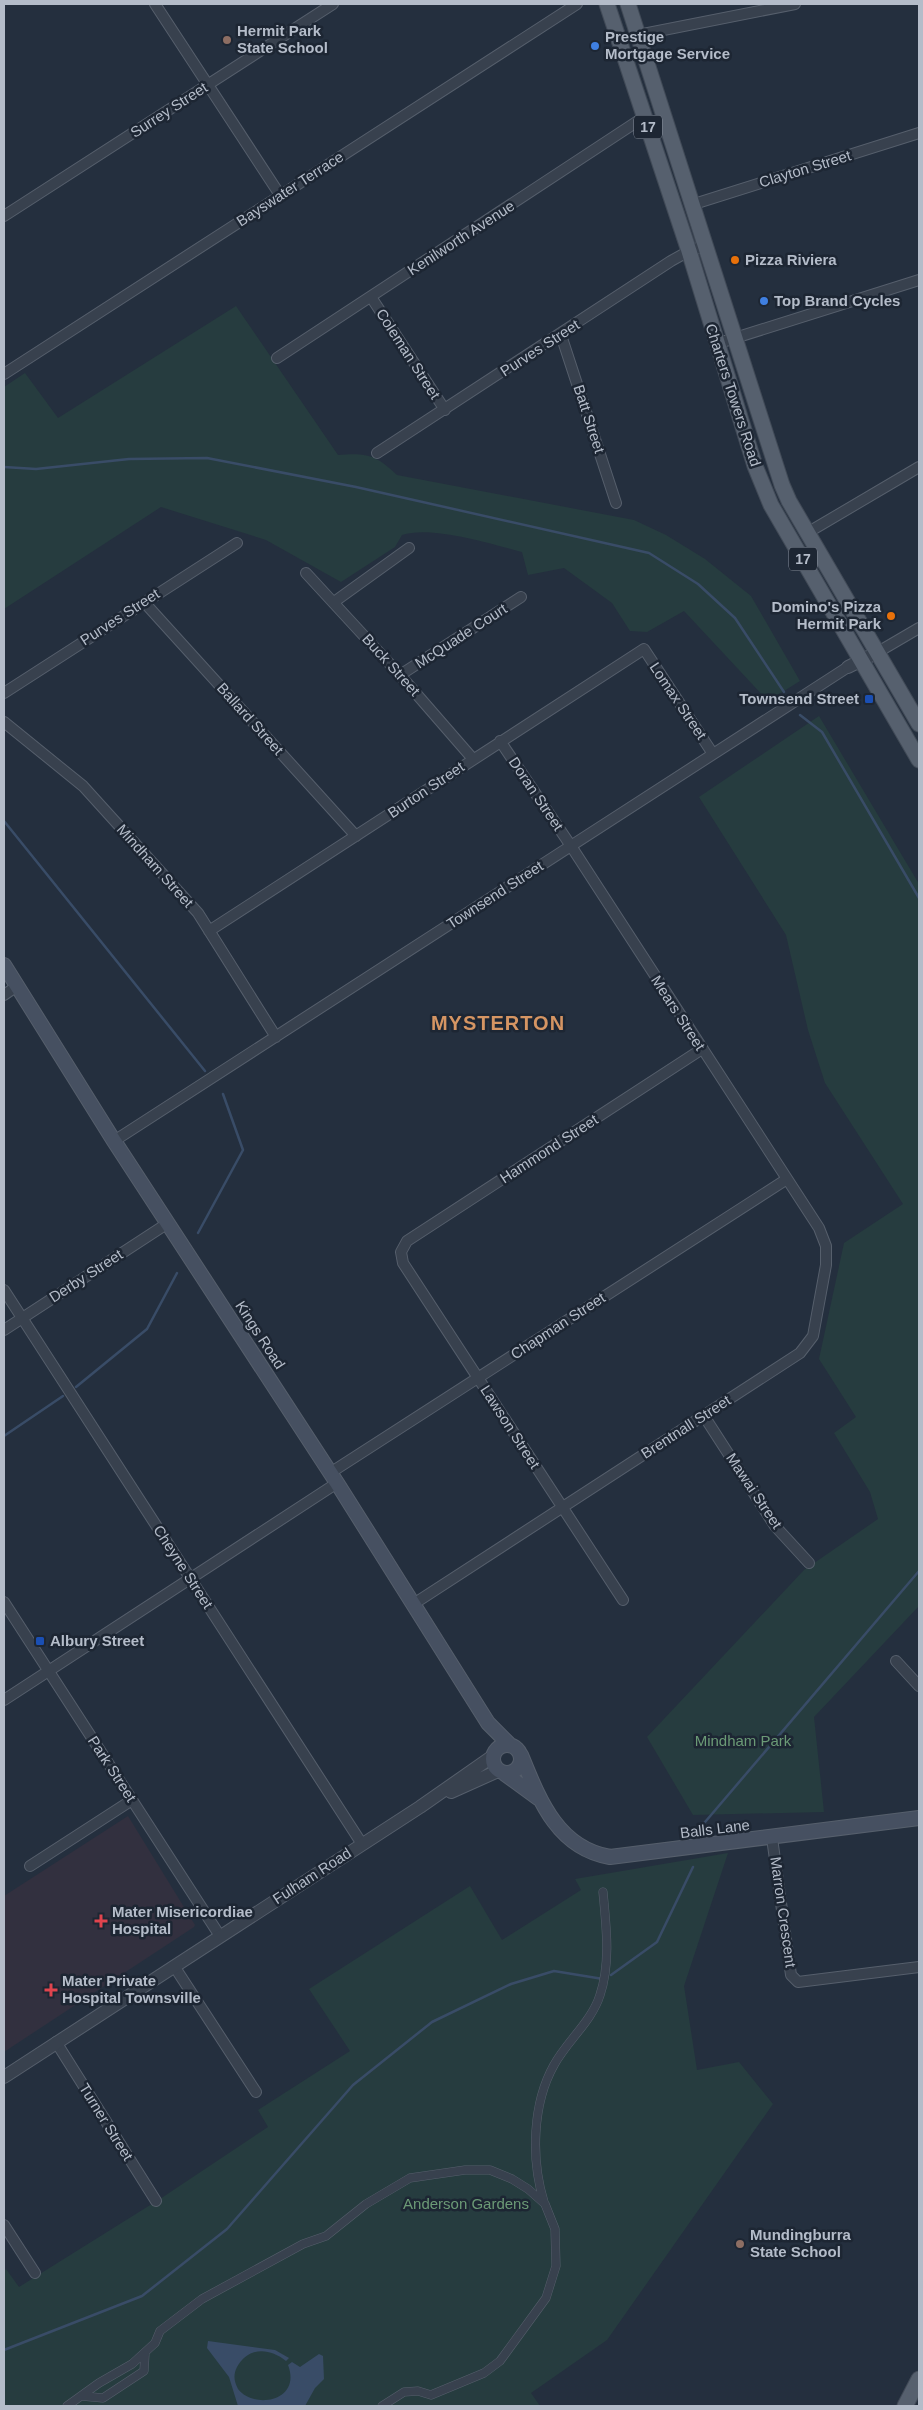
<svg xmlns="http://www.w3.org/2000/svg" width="923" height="2410" font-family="Arial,sans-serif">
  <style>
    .medical { fill: #32303f }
    .green { fill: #263c3f }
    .water { fill: #394c67 }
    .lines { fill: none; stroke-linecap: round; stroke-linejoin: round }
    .stream { stroke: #394c67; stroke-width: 2.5 }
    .pedestrian-casing { stroke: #565f6c; stroke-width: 9 }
    .minor-casing { stroke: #565f6c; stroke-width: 12 }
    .tertiary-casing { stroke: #565f6c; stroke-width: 14 }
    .secondary-casing { stroke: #565f6c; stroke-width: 16 }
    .primary-casing { stroke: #414a57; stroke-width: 17 }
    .pedestrian { stroke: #38414e; stroke-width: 8 }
    .minor { stroke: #38414e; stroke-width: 10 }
    .tertiary { stroke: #38414e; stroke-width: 12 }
    .secondary { stroke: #465061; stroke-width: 14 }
    .primary { stroke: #56606e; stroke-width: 15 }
    .education-dot { fill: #8d6e63; stroke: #1d2633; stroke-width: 2 }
    .shop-dot { fill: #3f7fe0; stroke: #1d2633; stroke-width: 2 }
    .food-dot { fill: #e8710a; stroke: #1d2633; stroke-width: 2 }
    .transit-dot { fill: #1a4fb4; stroke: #1d2633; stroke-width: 2 }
    .health-dot { fill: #e0444e; stroke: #1d2633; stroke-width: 2 }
    .labels { text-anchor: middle; stroke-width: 5; stroke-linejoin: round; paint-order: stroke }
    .shield { fill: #1d2633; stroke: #878f9c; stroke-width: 1 }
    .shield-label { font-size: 14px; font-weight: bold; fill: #b4bcc9 }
    .poi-label { font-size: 15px; font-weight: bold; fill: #b4bcc9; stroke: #1d2633; text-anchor: start }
    .street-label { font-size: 15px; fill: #b4bcc9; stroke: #1d2633 }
    .park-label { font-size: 15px; fill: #6b9a76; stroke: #1d2633 }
    .district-label { font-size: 20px; font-weight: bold; letter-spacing: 1px; fill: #d59563; stroke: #1d2633 }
  </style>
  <rect width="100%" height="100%" fill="#242f3e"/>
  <path class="medical" d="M128,1816l67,109 -1,2 -190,125v-156z"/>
  <path class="green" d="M236,306l102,149c28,-2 37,-1 59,20l237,45 32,15 39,24 46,37 49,85 -32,20 -84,-90 -37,21 -17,-1 -18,-28 -48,-35 -36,7 -6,-23c-30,-8 -91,-27 -120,-17l-7,12 -54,35 -75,-42 -105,-33 -157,102v-222l21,-14 33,45z
    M819,716l100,168v722l-105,111 10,95 -131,3 -46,-78 157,-167 74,-51 -8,-27 -36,-59 22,-16 -37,-58 25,-116 59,-39 -78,-121 -17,-53 -22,-95 -87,-138z
    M728,1853l-44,133 13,84 42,-8 34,42 -166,236 -76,53 9,13h-536v-135l2,-2 13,18 144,-90 105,-70 -10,-17 92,-59 -41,-62 161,-103 32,54 79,-50 -6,-11z"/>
  <path class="water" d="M208,2341l67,9 14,8 -3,3c-17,-14 -38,-14 -49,6 -4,8 -3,14 1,22 16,21 64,12 50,-24l4,-3 8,5 19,-13 4,2 1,23 -9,9 -10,18h-67l-9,-29 -22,-29z"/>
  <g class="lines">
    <path class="stream" d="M4,467l32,2 93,-10 78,-1 149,29 293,66 49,31 37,34 49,74
      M800,715l22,17 97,166
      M4,821l201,250
      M198,1233l45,-83 -20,-56
      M76,1387l71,-58 30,-56
      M4,1436l59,-40
      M694,1835l225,-264
      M611,1975l46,-33 36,-75
      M4,2350l138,-54 85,-67 126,-144 79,-63 79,-38 43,-13 49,8"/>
    <defs>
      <path id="pedestrian" d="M544,2202c-13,-42 -12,-98 10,-137 13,-24 38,-44 46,-70 11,-33 6,-70 3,-103
        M81,2396l22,2 41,-27 1,-17
        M67,2406l32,-23 33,-19 23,-21 5,-12 42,-32 101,-55 23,-8 40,-32 44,-26 55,-8h25l22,9 16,10 17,15 10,25 1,37 -10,32 -46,63 -16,12 -53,22 -13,-4 -14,1 -22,14"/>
      <path id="minor" d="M155,4l125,191
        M638,35l157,-31
        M691,205l228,-72
        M4,216l329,-212
        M371,297l74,113
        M561,335l55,168
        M716,344l203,-64
        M277,358l367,-241
        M4,374l573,-370
        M377,453l294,-192 18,-10 15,-5
        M807,533l112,-66
        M306,573l94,102 73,84
        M144,602l212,234
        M334,602l75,-54
        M878,652l41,-24
        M400,675l121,-78
        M4,693l233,-150
        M4,722l79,64 115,127 78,124
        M209,931l435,-282 69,105
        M4,995l13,-9
        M114,1141l734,-474
        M4,1290l358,554
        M4,1330l164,-107
        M704,1416l71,110 34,37
        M330,1473l457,-294
        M623,1600l-220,-337 -2,-11 6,-11 295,-192
        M4,1602l216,334
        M412,1605l388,-252 13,-17 13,-71v-19l-7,-18 -248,-382 -71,-105
        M896,1661l23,25
        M4,1700l333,-217
        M772,1838l19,137 7,7 121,-15
        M30,1866l102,-66
        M174,1966l82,126
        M56,2042l100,159
        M4,2225l31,48"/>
      <path id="tertiary" d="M848,667l30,-15
        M451,1792l47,-21
        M4,2077l416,-270 73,-51"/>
      <path id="secondary" d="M4,965l110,176 223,342 151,240 22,22
        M493 1759a14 14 0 1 1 28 0a14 14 0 1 1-28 0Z
        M521,1755c18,44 36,93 89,102l309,-39
        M505,1774l33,24"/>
      <path id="primary" d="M607,4l82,247 66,215 16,39 148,255
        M628,4l154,481 7,16 130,223
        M905,2406l14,-27"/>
    </defs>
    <use href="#pedestrian" class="pedestrian-casing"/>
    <use href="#minor" class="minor-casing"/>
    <use href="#tertiary" class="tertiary-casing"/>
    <use href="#secondary" class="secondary-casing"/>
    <use href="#primary" class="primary-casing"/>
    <use href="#pedestrian" class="pedestrian"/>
    <use href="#minor" class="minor"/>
    <use href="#tertiary" class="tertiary"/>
    <use href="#secondary" class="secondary"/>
    <use href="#primary" class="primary"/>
  </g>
  <g class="education-dot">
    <circle cx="227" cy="40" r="5"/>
    <circle cx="740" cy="2244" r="5"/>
  </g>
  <g class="shop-dot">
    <circle cx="595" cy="46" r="5"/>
    <circle cx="764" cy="301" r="5"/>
  </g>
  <g class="food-dot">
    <circle cx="735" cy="260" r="5"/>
    <circle cx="891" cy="616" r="5"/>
  </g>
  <g class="transit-dot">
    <rect x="864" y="694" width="10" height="10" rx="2.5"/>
    <rect x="35" y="1636" width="10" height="10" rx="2.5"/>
  </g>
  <g class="health-dot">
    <path d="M98.5 1913.5h5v5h5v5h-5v5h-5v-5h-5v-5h5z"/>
    <path d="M48.5 1982.5h5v5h5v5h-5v5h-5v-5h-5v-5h5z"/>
  </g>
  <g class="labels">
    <g class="shield">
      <rect x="634" y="115.5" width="28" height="23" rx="4"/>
      <rect x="789" y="547.5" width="28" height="23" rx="4"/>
    </g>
    <g class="shield-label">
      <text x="648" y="132">17</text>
      <text x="803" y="564">17</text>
    </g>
    <g class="poi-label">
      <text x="237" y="36">Hermit Park<tspan x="237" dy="17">State School</tspan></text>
      <text x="605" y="42">Prestige<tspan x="605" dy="17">Mortgage Service</tspan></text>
      <text x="745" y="265">Pizza Riviera</text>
      <text x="774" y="306">Top Brand Cycles</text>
      <text x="881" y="612" text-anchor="end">Domino's Pizza<tspan x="881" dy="17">Hermit Park</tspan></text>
      <text x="859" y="704" text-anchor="end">Townsend Street</text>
      <text x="50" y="1646">Albury Street</text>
      <text x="112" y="1917">Mater Misericordiae<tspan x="112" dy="17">Hospital</tspan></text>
      <text x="62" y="1986">Mater Private<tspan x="62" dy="17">Hospital Townsville</tspan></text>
      <text x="750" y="2240">Mundingburra<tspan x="750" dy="17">State School</tspan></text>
    </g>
    <g class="street-label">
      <text transform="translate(169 110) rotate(-33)" y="5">Surrey Street</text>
      <text transform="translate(805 169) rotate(-17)" y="5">Clayton Street</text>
      <text transform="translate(290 189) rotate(-33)" y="5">Bayswater Terrace</text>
      <text transform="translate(461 238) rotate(-33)" y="5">Kenilworth Avenue</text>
      <text transform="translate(540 348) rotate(-33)" y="5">Purves Street</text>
      <text transform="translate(408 354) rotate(57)" y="5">Coleman Street</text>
      <text transform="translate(733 395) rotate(72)" y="5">Charters Towers Road</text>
      <text transform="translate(589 419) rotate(72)" y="5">Batt Street</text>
      <text transform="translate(120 617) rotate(-33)" y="5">Purves Street</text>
      <text transform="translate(461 636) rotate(-33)" y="5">McQuade Court</text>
      <text transform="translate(391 665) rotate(48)" y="5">Buck Street</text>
      <text transform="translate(678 701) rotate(56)" y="5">Lomax Street</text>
      <text transform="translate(250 719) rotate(48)" y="5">Ballard Street</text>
      <text transform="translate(426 790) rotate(-34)" y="5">Burton Street</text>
      <text transform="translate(536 794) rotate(56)" y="5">Doran Street</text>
      <text transform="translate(155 866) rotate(48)" y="5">Mindham Street</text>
      <text transform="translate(495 895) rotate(-33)" y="5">Townsend Street</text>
      <text transform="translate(678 1013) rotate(57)" y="5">Mears Street</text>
      <text transform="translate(549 1149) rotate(-33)" y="5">Hammond Street</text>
      <text transform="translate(86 1276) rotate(-33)" y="5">Derby Street</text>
      <text transform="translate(558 1326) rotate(-33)" y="5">Chapman Street</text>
      <text transform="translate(260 1335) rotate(57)" y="5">Kings Road</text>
      <text transform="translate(510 1427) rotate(57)" y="5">Lawson Street</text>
      <text transform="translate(686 1427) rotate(-33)" y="5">Brentnall Street</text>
      <text transform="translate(754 1491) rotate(56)" y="5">Mawai Street</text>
      <text transform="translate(183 1567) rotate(57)" y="5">Cheyne Street</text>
      <text transform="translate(112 1769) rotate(57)" y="5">Park Street</text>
      <text transform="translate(715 1829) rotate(-7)" y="5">Balls Lane</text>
      <text transform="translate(312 1876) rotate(-33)" y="5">Fulham Road</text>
      <text transform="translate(783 1912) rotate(82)" y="5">Marron Crescent</text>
      <text transform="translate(106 2122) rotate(58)" y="5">Turner Street</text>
    </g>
    <g class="park-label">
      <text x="743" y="1746">Mindham Park</text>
      <text x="466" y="2209">Anderson Gardens</text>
    </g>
    <g class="district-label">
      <text x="498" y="1030">MYSTERTON</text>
    </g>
  </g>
  <rect width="923" height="2410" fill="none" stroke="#b4bcc9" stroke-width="10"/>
</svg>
